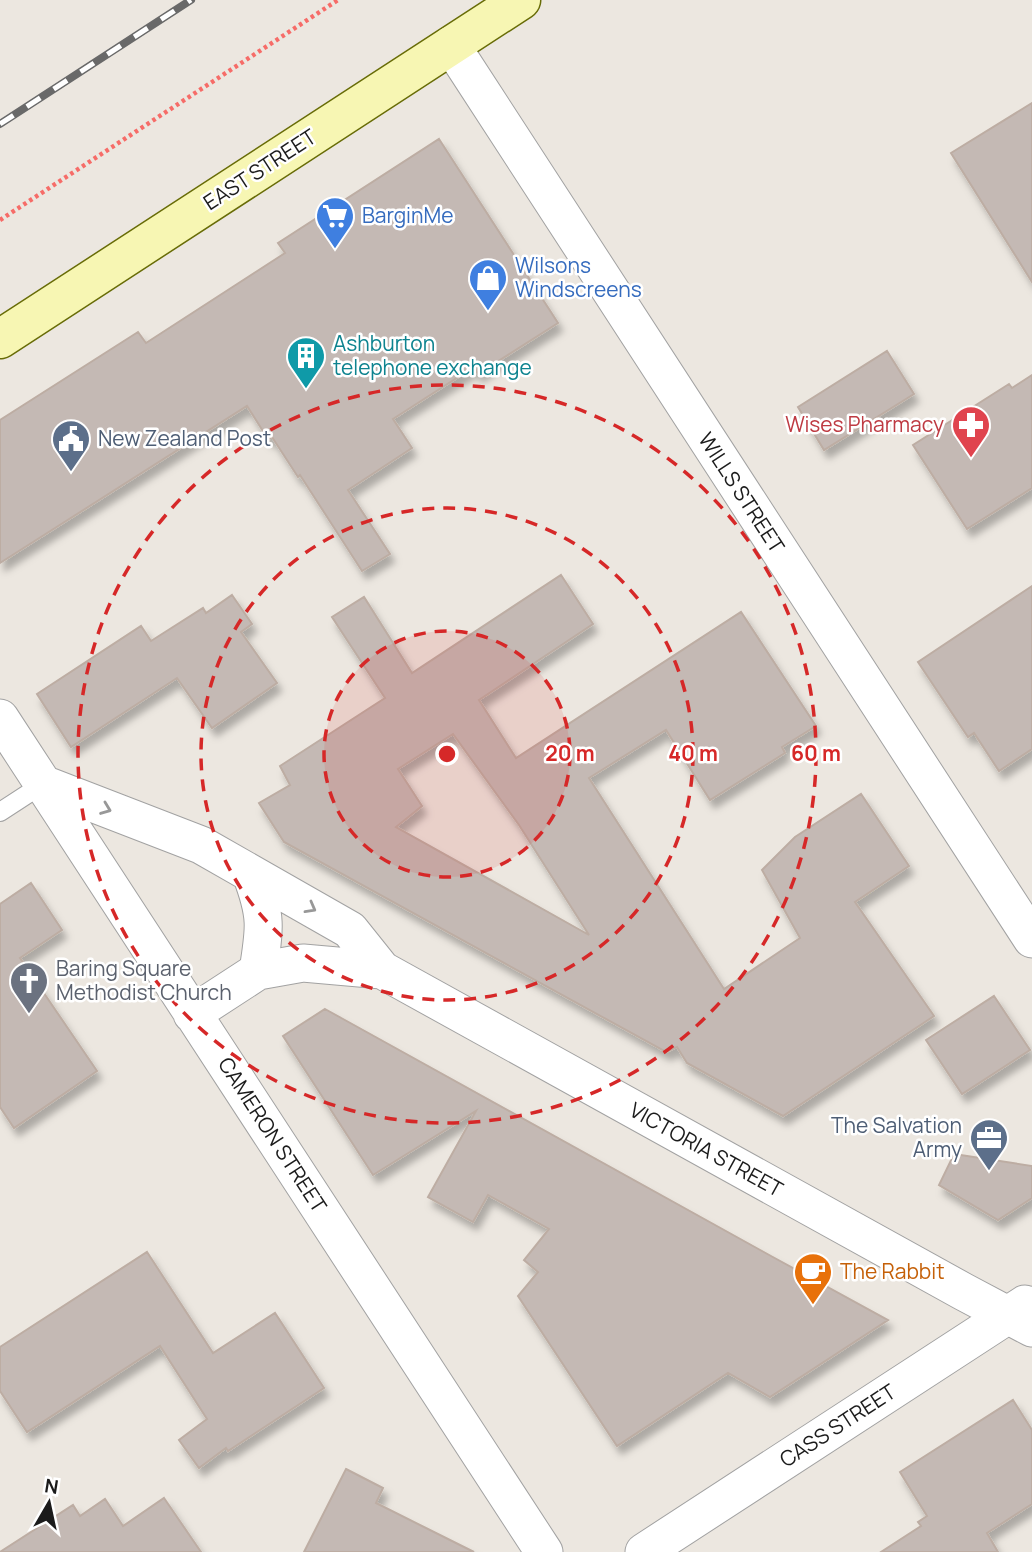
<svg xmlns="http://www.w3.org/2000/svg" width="1032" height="1552" font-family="Manrope,sans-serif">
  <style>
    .building { fill: #c4b9b4; stroke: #bdada3; stroke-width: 2; fill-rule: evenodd; filter: url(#shadow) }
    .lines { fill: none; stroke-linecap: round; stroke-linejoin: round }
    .service-casing { stroke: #a2a2a2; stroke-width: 20 }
    .minor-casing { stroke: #a2a2a2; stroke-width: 39 }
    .secondary-casing { stroke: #686c07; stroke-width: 41 }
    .path { stroke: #f66c68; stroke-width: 4.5; stroke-dasharray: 3.5 3.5; stroke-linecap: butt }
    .service { stroke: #fff; stroke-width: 18 }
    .minor { stroke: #fff; stroke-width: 37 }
    .secondary { stroke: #f7f6b3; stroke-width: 38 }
    .rail-casing { stroke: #696969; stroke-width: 8 }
    .rail { stroke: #fff; stroke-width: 5; stroke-dasharray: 16; stroke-linecap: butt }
    .oneway { stroke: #989898 }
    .ring { fill: none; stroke: #d62828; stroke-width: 3.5; stroke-dasharray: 12 9 }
    .labels { text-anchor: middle; stroke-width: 5; stroke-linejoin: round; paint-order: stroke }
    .street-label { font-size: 21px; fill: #1b1b1b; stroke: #fff }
    .shop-label { font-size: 21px; fill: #366cbe; stroke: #fff; text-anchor: start }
    .culture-label { font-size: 21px; fill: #0d838f; stroke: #fff; text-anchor: start }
    .health-label { font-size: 21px; fill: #be3a42; stroke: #fff; text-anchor: end }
    .service-label { font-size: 21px; fill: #4e5e75; stroke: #fff; text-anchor: start }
    .worship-label { font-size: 21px; fill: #5b616d; stroke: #fff; text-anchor: start }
    .food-label { font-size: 21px; fill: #c56008; stroke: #fff; text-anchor: start }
    .centre { fill: #d62828; stroke: #fff; stroke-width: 3.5 }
    .ring-label { font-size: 21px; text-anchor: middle; font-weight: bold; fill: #d62828; stroke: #fff; stroke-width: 5; stroke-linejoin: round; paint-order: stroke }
  </style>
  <defs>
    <filter id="shadow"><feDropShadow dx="4.5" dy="8" stdDeviation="3.5" flood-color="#0004"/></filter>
  </defs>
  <rect width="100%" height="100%" fill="#ece7e0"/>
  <path class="building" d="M1032,103v179l-81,-129z
    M439,139l119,184 -80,51 -4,-7 -81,52 19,29 -64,42 42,64 -28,17 -62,-96 -2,2 -26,-40 -4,2 -21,-33 -247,157v-143l138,-88 8,11 139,-90 -7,-10z
    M887,351l27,43 -90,56 -26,-43z
    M1032,375v113l-65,41 -54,-84 96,-61 3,4z
    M561,575l32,49 -114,76 37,58 225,-146 75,114 -34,21 3,6 -75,47 -44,-70 -77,48 135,211 76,-51 -38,-68 33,-33 66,-43 48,72 -54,36 79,114 -151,100 -96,-53 -10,-16 -11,5 -382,-210 -25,-39 31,-18 -10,-19 105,-68 -53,-81 32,-20 48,76zM453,734l66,91 70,110 -193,-108 26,-21 -24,-37z
    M1032,586v163l-33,22 -25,-38 -6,4 -50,-75z
    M232,595l20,29 -11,8 36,51 -65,45 -35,-50 -106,69 -34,-53 104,-68 10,15 52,-33 3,5z
    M31,883l31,47 -42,28 77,113 -83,57 -14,-21v-203z
    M994,996l36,54 -68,44 -36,-54z
    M325,1009l446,247 117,64 -118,77 -42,-24 -111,73 -99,-150 20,-24 -14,-12 25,-31 -61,-34 -15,27 -45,-25 48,-86 -103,64 -90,-139z
    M954,1154l78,12v32l-34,22 -59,-35z
    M147,1252l66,101 62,-40 49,75 -96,63 -2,-3 -27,20 -20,-28 28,-21 -47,-73 -133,86 -27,-41v-44z
    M1013,1400l19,30v74l-45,29 11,19h-117l40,-26 -3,-4 9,-6 -27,-44z
    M346,1469l37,19 -7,15 98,49h-170z
    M164,1498l37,54h-201l73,-47 7,11 25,-17 18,27z"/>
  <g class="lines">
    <defs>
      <path id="service" d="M0,812l43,-28"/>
      <path id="minor" d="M451,45l581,894
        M0,718l544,834
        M43,784l158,61 149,85 32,40 582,322 68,36
        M251,874c16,42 14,54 7,97
        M192,1014l66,-43 45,-8 79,7
        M644,1552l381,-248"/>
      <path id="secondary" d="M0,339l521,-339"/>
    </defs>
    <use href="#service" class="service-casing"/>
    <use href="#minor" class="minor-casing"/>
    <use href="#secondary" class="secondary-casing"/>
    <path class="path" d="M0,220l338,-220"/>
    <use href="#service" class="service"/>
    <use href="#minor" class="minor"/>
    <use href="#secondary" class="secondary"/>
    <defs>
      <path id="rail" d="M0,124l191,-124"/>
    </defs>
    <use href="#rail" class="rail-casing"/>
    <use href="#rail" class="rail"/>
  </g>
  <defs><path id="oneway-chevron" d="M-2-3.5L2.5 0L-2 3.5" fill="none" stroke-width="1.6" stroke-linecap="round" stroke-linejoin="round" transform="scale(1.75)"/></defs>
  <g class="oneway">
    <use href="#oneway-chevron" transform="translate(106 809) rotate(21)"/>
    <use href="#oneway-chevron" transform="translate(311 908) rotate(29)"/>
  </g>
  <circle cx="447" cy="754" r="123" fill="#d62828" fill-opacity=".12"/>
  <g class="ring">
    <circle cx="447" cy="754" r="123"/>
    <circle cx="447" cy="754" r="246"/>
    <circle cx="447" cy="754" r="369"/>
  </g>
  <defs>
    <symbol id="supermarket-pin" viewBox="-11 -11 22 30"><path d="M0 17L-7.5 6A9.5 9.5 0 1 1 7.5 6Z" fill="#3f7fe0" stroke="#fff"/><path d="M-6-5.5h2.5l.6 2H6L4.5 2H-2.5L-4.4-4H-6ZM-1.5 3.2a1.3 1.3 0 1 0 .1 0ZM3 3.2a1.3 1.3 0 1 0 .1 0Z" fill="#fff"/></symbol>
    <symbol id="shop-pin" viewBox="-11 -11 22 30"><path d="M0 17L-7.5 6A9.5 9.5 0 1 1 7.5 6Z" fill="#3f7fe0" stroke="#fff"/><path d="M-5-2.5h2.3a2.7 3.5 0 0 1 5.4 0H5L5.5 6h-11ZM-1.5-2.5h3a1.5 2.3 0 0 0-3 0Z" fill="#fff"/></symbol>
    <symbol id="building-pin" viewBox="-11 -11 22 30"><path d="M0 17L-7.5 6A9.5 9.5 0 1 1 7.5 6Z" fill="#0f9aa8" stroke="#fff"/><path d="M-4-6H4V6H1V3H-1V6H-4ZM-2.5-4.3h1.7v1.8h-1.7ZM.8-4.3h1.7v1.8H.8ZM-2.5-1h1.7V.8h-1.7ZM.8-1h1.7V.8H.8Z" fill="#fff"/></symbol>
    <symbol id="pharmacy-pin" viewBox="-11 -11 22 30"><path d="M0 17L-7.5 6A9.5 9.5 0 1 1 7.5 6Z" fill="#e0444e" stroke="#fff"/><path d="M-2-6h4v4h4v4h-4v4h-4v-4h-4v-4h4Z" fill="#fff"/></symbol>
    <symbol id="civic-pin" viewBox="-11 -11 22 30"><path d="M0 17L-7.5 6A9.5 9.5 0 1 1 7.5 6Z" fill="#5c6f8a" stroke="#fff"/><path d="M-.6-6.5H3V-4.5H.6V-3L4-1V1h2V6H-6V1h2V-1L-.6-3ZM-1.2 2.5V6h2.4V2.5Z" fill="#fff"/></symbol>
    <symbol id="church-pin" viewBox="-11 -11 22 30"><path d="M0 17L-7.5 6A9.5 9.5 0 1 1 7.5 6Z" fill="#6b7280" stroke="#fff"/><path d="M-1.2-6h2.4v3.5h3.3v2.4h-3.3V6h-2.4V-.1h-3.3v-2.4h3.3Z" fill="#fff"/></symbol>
    <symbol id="office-pin" viewBox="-11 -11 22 30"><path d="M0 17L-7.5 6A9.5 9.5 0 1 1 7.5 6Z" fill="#5c6f8a" stroke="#fff"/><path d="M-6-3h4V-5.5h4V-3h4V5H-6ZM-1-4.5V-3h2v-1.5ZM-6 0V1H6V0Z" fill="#fff"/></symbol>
    <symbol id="cafe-pin" viewBox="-11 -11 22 30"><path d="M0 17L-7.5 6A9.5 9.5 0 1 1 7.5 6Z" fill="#e8710a" stroke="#fff"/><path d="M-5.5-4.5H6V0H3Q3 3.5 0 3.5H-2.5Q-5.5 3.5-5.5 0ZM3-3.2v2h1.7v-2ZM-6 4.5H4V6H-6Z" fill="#fff"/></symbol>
  </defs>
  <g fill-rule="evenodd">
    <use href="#supermarket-pin" x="313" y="194" width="44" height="60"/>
    <use href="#shop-pin" x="466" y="256" width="44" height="60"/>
    <use href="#building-pin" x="284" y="334" width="44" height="60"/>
    <use href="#pharmacy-pin" x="949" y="403" width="44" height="60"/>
    <use href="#civic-pin" x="49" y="417" width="44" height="60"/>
    <use href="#church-pin" x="7" y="959" width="44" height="60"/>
    <use href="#office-pin" x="967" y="1116" width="44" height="60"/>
    <use href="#cafe-pin" x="791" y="1250" width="44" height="60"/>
  </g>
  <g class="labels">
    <g class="street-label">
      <text transform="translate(260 170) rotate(-33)" y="7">EAST STREET</text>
      <text transform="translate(741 493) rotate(57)" y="7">WILLS STREET</text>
      <text transform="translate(272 1135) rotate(57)" y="7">CAMERON STREET</text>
      <text transform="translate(706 1150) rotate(29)" y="7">VICTORIA STREET</text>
      <text transform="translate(838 1426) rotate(-33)" y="7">CASS STREET</text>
    </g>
    <g class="shop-label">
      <text x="362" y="223">BarginMe</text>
      <text x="515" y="273">Wilsons<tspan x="515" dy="24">Windscreens</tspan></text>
    </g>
    <g class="culture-label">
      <text x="333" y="351">Ashburton<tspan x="333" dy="24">telephone exchange</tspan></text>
    </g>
    <g class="health-label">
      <text x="944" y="432">Wises Pharmacy</text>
    </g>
    <g class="service-label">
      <text x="98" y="446">New Zealand Post</text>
      <text x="962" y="1133" text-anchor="end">The Salvation<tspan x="962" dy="24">Army</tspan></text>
    </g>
    <g class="worship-label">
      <text x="56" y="976">Baring Square<tspan x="56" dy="24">Methodist Church</tspan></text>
    </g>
    <g class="food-label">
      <text x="840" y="1279">The Rabbit</text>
    </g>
  </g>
  <circle cx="447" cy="754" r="10" class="centre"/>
  <g class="ring-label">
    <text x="570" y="761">20 m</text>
    <text x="693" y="761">40 m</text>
    <text x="816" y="761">60 m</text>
  </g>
  <g transform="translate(49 1503) rotate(9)" stroke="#ffffff" stroke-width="5" paint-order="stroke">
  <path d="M0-5L12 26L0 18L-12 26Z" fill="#1b1b1b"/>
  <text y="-10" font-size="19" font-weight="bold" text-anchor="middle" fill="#1b1b1b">N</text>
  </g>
</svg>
